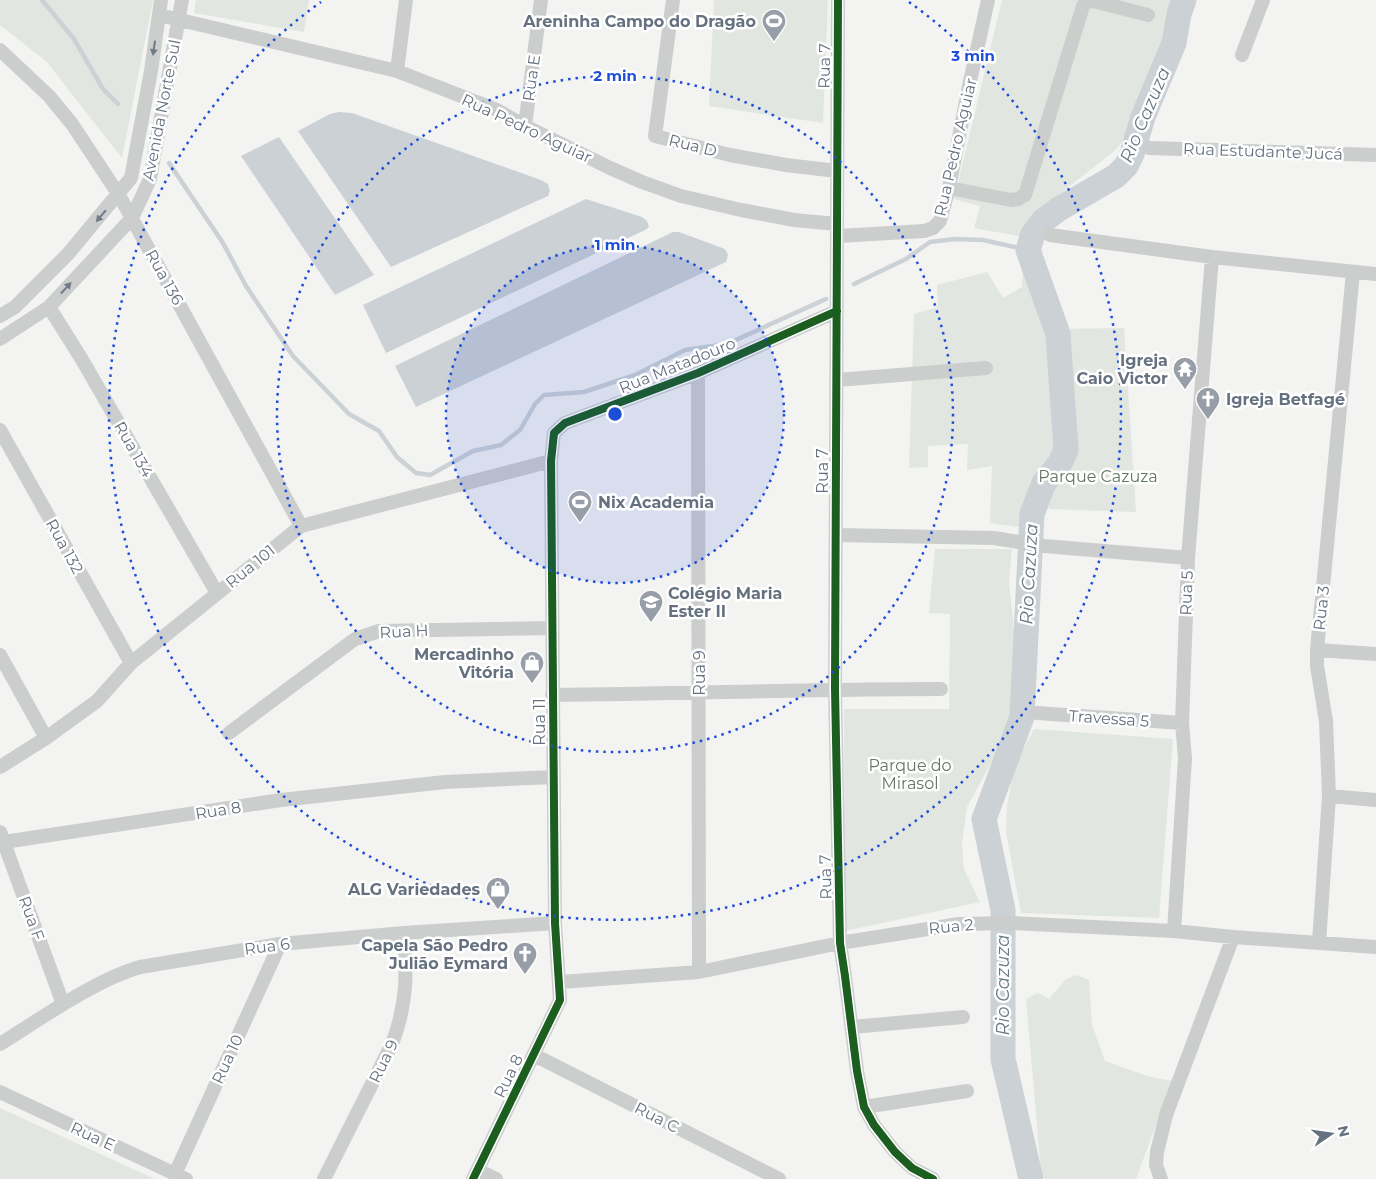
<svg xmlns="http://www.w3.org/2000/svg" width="1376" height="1179" font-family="Montserrat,sans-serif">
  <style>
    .green { fill: #e2e6e0 }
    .water { fill: #cbd1d5 }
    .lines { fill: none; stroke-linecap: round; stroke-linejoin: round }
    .stream { stroke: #cbd1d5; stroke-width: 4.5 }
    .river { stroke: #cbd1d5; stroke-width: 25 }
    .minor { stroke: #cccdcd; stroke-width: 14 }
    .cycleway-casing { stroke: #fff; stroke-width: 11 }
    .cycleway { stroke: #1b5e20; stroke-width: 8 }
    .oneway { fill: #707a88 }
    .ring { fill: none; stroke: #1d4ed8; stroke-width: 2.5; stroke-dasharray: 2.5 5 }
    .labels { text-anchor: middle; stroke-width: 5; stroke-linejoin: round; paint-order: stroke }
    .poi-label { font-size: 16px; font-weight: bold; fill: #667180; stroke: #fff; text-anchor: end }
    .street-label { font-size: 16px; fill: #667180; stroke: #fff }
    .park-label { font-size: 16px; fill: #667764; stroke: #fff }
    .water-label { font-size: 18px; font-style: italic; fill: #677984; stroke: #fff }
    .centre { fill: #1d4ed8; stroke: #fff; stroke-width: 2.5 }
    .ring-label { font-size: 15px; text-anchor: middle; font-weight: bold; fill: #1d4ed8; stroke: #fff; stroke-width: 5; stroke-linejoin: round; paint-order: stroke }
  </style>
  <rect width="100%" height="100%" fill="#f3f3f2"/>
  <path class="green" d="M0,0h153l-31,158 -76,-97 -46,-36z
    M196,0h113l-5,32 -110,-19z
    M714,0h114l-5,123 -114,-17z
    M1002,0h172l-14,59 -29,74 -18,19 -62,49 -27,36 -50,-9 6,-22 -26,-7z
    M1023,261l29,89 7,86 -14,60 -19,32 -36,-5 2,-57 -25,4 1,-26 -40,2v21l-19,1 5,-154 24,-7 -1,-22 50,-13 16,26 19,-11z
    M1124,328l12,184 -88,-3 21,-59 -8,-121z
    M935,549h77l-3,31 6,61 -5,75 -13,36 -30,55 -5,37 2,25 16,33 -135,29 -1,-222h105l1,-95 -21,-1z
    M1034,729l139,10 -14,179 -138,-5 -15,-81 1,-26 7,-39z
    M1077,975l12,5 3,45 13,36 42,15 25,5 -36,98h-91l-4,-8 -15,-172 12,-6 11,6 17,-20z
    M0,1108l155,71h-155z"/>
  <path class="water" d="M339,112l13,1 189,67 7,4 2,7 -2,5 -157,71 -93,-136 32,-17z
    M279,137l95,138 -39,20 -94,-139z
    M586,199l56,18 5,4 2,6 -4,3 -259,123 -23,-48z
    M673,232h6l46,17 3,6 -2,7 -310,145 -21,-41z"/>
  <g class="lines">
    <path class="stream" d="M42,0l32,39 29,50 15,15
      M169,163l54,80 23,43 47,70 56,58 30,17 18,26 19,16 14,2 43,-24 28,-6 19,-15 15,-26 9,-9 40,-3 51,-17 50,-25 42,-6 99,-45
      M854,284l52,-25 24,-17 25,-3 28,1 45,10"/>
    <path class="river" d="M1031,1179l-28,-120v-149l-19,-91 38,-102 10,-203 12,-31 16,-20 6,-13 -8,-116 -30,-84 5,-16 11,-14 15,-11 57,-33 10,-10 6,-12 11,-37 31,-74 5,-29 5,-14"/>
    <path class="minor" d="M673,0l-18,136 75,19 56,10 51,6
      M838,0l-3,689 5,254 5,33 12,95 7,36 10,18 21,27 17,16 21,11
      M159,15l238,56 100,39 28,16 85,42 32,14 39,14 60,14 53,10 43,4
      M0,50l49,46 23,28 47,71 182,331
      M1242,55l21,-55
      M397,71l9,-71
      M525,126l16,-126
      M1149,148l227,7
      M949,188l62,12 7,-1 7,-4 58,-189 3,-4 7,-1 55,14
      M1050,235l162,22 164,17
      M838,236l86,-5 9,-3 7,-7 9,-33 20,-102 19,-86
      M49,307l32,51 136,235
      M0,316l15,-9 53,-53 63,-76 20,-107 10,-71
      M0,339l49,-32 83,-89 18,-39 32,-179
      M698,373l1,599
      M837,380l149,-12
      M0,430l131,233
      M836,535l158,3 50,8 144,12
      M1317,650l59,4
      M0,655l46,83
      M552,695c130,-1 259,-6 389,-6
      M1037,713l145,10
      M229,733l126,-94 24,-8 173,-3
      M0,767l46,-29 51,-37 34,-38 170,-137 250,-65
      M1329,796l47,4
      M0,832l63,172
      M4,842l277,-42 164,-18 108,-5
      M1174,931l11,-173 -3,-35 6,-165 24,-301
      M1319,943l10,-147 -3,-75 -9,-55v-16l36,-378
      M560,982l139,-10 141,-29 119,-19 54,-1 161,8 59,6 143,10
      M852,1027l111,-10
      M0,1044c42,-26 93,-63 140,-77l140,-23 124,-11 151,-10
      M534,1055l245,124
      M0,1092l186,87
      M864,1107l103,-16
      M478,1170l18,9
      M175,1174l105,-230
      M324,1179l68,-135c15,-39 15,-70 12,-111
      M473,1179l87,-179 -5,-77 -4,-462 3,-28 11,-10 133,-50 139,-62
      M1161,1179l-5,-14 1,-13 9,-37 67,-178"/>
    <defs>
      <path id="cycleway" d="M838,0l-3,689 5,254 5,33 12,95 7,36 10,18 21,27 17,16 21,11
        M473,1179l87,-179 -5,-77 -4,-462 3,-28 11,-10 133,-50 139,-62"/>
    </defs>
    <use href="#cycleway" class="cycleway-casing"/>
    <use href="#cycleway" class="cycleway"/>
  </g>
  <defs><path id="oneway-solid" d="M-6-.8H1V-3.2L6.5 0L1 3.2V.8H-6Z" transform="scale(1.25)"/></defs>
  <g class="oneway">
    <use href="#oneway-solid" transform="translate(154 48) rotate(98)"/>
    <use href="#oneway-solid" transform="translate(101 216) rotate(130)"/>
    <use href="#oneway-solid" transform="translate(66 288) rotate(-47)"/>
  </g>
  <circle cx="615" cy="414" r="169" fill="#1d4ed8" fill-opacity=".12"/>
  <g class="ring">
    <circle cx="615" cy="414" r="169"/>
    <circle cx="615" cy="414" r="338"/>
    <path d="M909 2A506 506 0 1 1 321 2"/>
  </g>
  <defs>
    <symbol id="stadium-pin" viewBox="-11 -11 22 30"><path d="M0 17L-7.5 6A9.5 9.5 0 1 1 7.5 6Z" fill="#979ea8" stroke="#fff"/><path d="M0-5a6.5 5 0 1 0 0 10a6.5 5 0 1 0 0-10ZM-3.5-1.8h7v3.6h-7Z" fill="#fff"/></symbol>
    <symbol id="temple-pin" viewBox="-11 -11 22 30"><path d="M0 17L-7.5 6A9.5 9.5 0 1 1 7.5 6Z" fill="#979ea8" stroke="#fff"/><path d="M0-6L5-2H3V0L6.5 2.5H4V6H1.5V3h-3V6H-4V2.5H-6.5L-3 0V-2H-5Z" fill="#fff"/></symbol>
    <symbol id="church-pin" viewBox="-11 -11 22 30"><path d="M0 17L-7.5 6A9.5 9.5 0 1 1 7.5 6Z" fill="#979ea8" stroke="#fff"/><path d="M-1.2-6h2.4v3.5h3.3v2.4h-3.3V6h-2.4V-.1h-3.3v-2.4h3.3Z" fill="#fff"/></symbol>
    <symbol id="school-pin" viewBox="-11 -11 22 30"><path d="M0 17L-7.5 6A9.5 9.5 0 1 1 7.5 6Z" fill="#979ea8" stroke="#fff"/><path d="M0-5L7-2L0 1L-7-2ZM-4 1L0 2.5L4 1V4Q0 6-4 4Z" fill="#fff"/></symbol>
    <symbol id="shop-pin" viewBox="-11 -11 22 30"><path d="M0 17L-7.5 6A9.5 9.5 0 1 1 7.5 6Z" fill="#979ea8" stroke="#fff"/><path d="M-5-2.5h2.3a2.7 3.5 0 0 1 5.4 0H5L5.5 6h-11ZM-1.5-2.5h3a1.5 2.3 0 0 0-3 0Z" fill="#fff"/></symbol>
  </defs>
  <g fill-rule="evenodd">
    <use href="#stadium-pin" x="760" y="7" width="28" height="38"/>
    <use href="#temple-pin" x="1171" y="355" width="28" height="38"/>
    <use href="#church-pin" x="1194" y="385" width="28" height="38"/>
    <use href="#stadium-pin" x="566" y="488" width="28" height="38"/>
    <use href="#school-pin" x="637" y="588" width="28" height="38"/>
    <use href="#shop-pin" x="518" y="649" width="28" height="38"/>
    <use href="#shop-pin" x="484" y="875" width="28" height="38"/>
    <use href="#church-pin" x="511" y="940" width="28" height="38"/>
  </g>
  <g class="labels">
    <g class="poi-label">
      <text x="756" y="27">Areninha Campo do Dragão</text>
      <text x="1168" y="366">Igreja<tspan x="1168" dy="18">Caio Victor</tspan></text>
      <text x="1226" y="405" text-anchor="start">Igreja Betfagé</text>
      <text x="598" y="508" text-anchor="start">Nix Academia</text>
      <text x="668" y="599" text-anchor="start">Colégio Maria<tspan x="668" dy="18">Ester II</tspan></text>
      <text x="514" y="660">Mercadinho<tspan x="514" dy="18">Vitória</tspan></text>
      <text x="480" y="895">ALG Variedades</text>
      <text x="508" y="951">Capela São Pedro<tspan x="508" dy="18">Julião Eymard</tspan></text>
    </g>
    <g class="street-label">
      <text transform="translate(824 66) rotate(-89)" y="6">Rua 7</text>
      <text transform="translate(531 78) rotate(-82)" y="6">Rua E</text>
      <text transform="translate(161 110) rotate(-79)" y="6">Avenida Norte Sul</text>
      <text transform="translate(527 128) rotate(25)" y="6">Rua Pedro Aguiar</text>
      <text transform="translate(693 145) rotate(14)" y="6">Rua D</text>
      <text transform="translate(955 147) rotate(-77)" y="6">Rua Pedro Aguiar</text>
      <text transform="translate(1263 151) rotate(2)" y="6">Rua Estudante Jucá</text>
      <text transform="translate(165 277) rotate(61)" y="6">Rua 136</text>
      <text transform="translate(677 365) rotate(-22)" y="6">Rua Matadouro</text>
      <text transform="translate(134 449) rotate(60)" y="6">Rua 134</text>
      <text transform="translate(822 471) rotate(-90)" y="6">Rua 7</text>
      <text transform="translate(65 546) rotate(61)" y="6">Rua 132</text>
      <text transform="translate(250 566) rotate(-39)" y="6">Rua 101</text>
      <text transform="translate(1186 593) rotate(-88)" y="6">Rua 5</text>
      <text transform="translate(1321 608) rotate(-84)" y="6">Rua 3</text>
      <text transform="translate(404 631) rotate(-3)" y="6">Rua H</text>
      <text transform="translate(699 673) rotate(-90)" y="6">Rua 9</text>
      <text transform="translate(1109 718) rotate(4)" y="6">Travessa 5</text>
      <text transform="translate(539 722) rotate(-90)" y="6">Rua 11</text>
      <text transform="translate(218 810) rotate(-9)" y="6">Rua 8</text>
      <text transform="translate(825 877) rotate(-91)" y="6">Rua 7</text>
      <text transform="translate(32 918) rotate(70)" y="6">Rua F</text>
      <text transform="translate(951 926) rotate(-5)" y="6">Rua 2</text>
      <text transform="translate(267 946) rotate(-7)" y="6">Rua 6</text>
      <text transform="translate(227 1059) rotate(-65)" y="6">Rua 10</text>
      <text transform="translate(383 1061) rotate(-64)" y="6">Rua 9</text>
      <text transform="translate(508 1076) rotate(-64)" y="6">Rua 8</text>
      <text transform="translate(657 1117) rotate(27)" y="6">Rua C</text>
      <text transform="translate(93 1136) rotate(25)" y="6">Rua E</text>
    </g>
    <g class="park-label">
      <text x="1098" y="482">Parque Cazuza</text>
      <text x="910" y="771">Parque do<tspan x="910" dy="18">Mirasol</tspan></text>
    </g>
    <g class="water-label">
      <text transform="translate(1145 115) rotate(-67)" y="6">Rio Cazuza</text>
      <text transform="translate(1029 574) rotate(-87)" y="6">Rio Cazuza</text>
      <text transform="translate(1003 985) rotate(-90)" y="6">Rio Cazuza</text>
    </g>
  </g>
  <circle cx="615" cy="414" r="8" class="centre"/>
  <g class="ring-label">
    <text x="973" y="61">3 min</text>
    <text x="615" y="81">2 min</text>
    <text x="615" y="250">1 min</text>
  </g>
  <g transform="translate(1331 1134) rotate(77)" stroke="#ffffff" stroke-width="4" paint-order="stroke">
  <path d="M0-4L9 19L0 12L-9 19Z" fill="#667180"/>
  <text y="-8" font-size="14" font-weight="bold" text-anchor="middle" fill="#667180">N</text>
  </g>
</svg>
